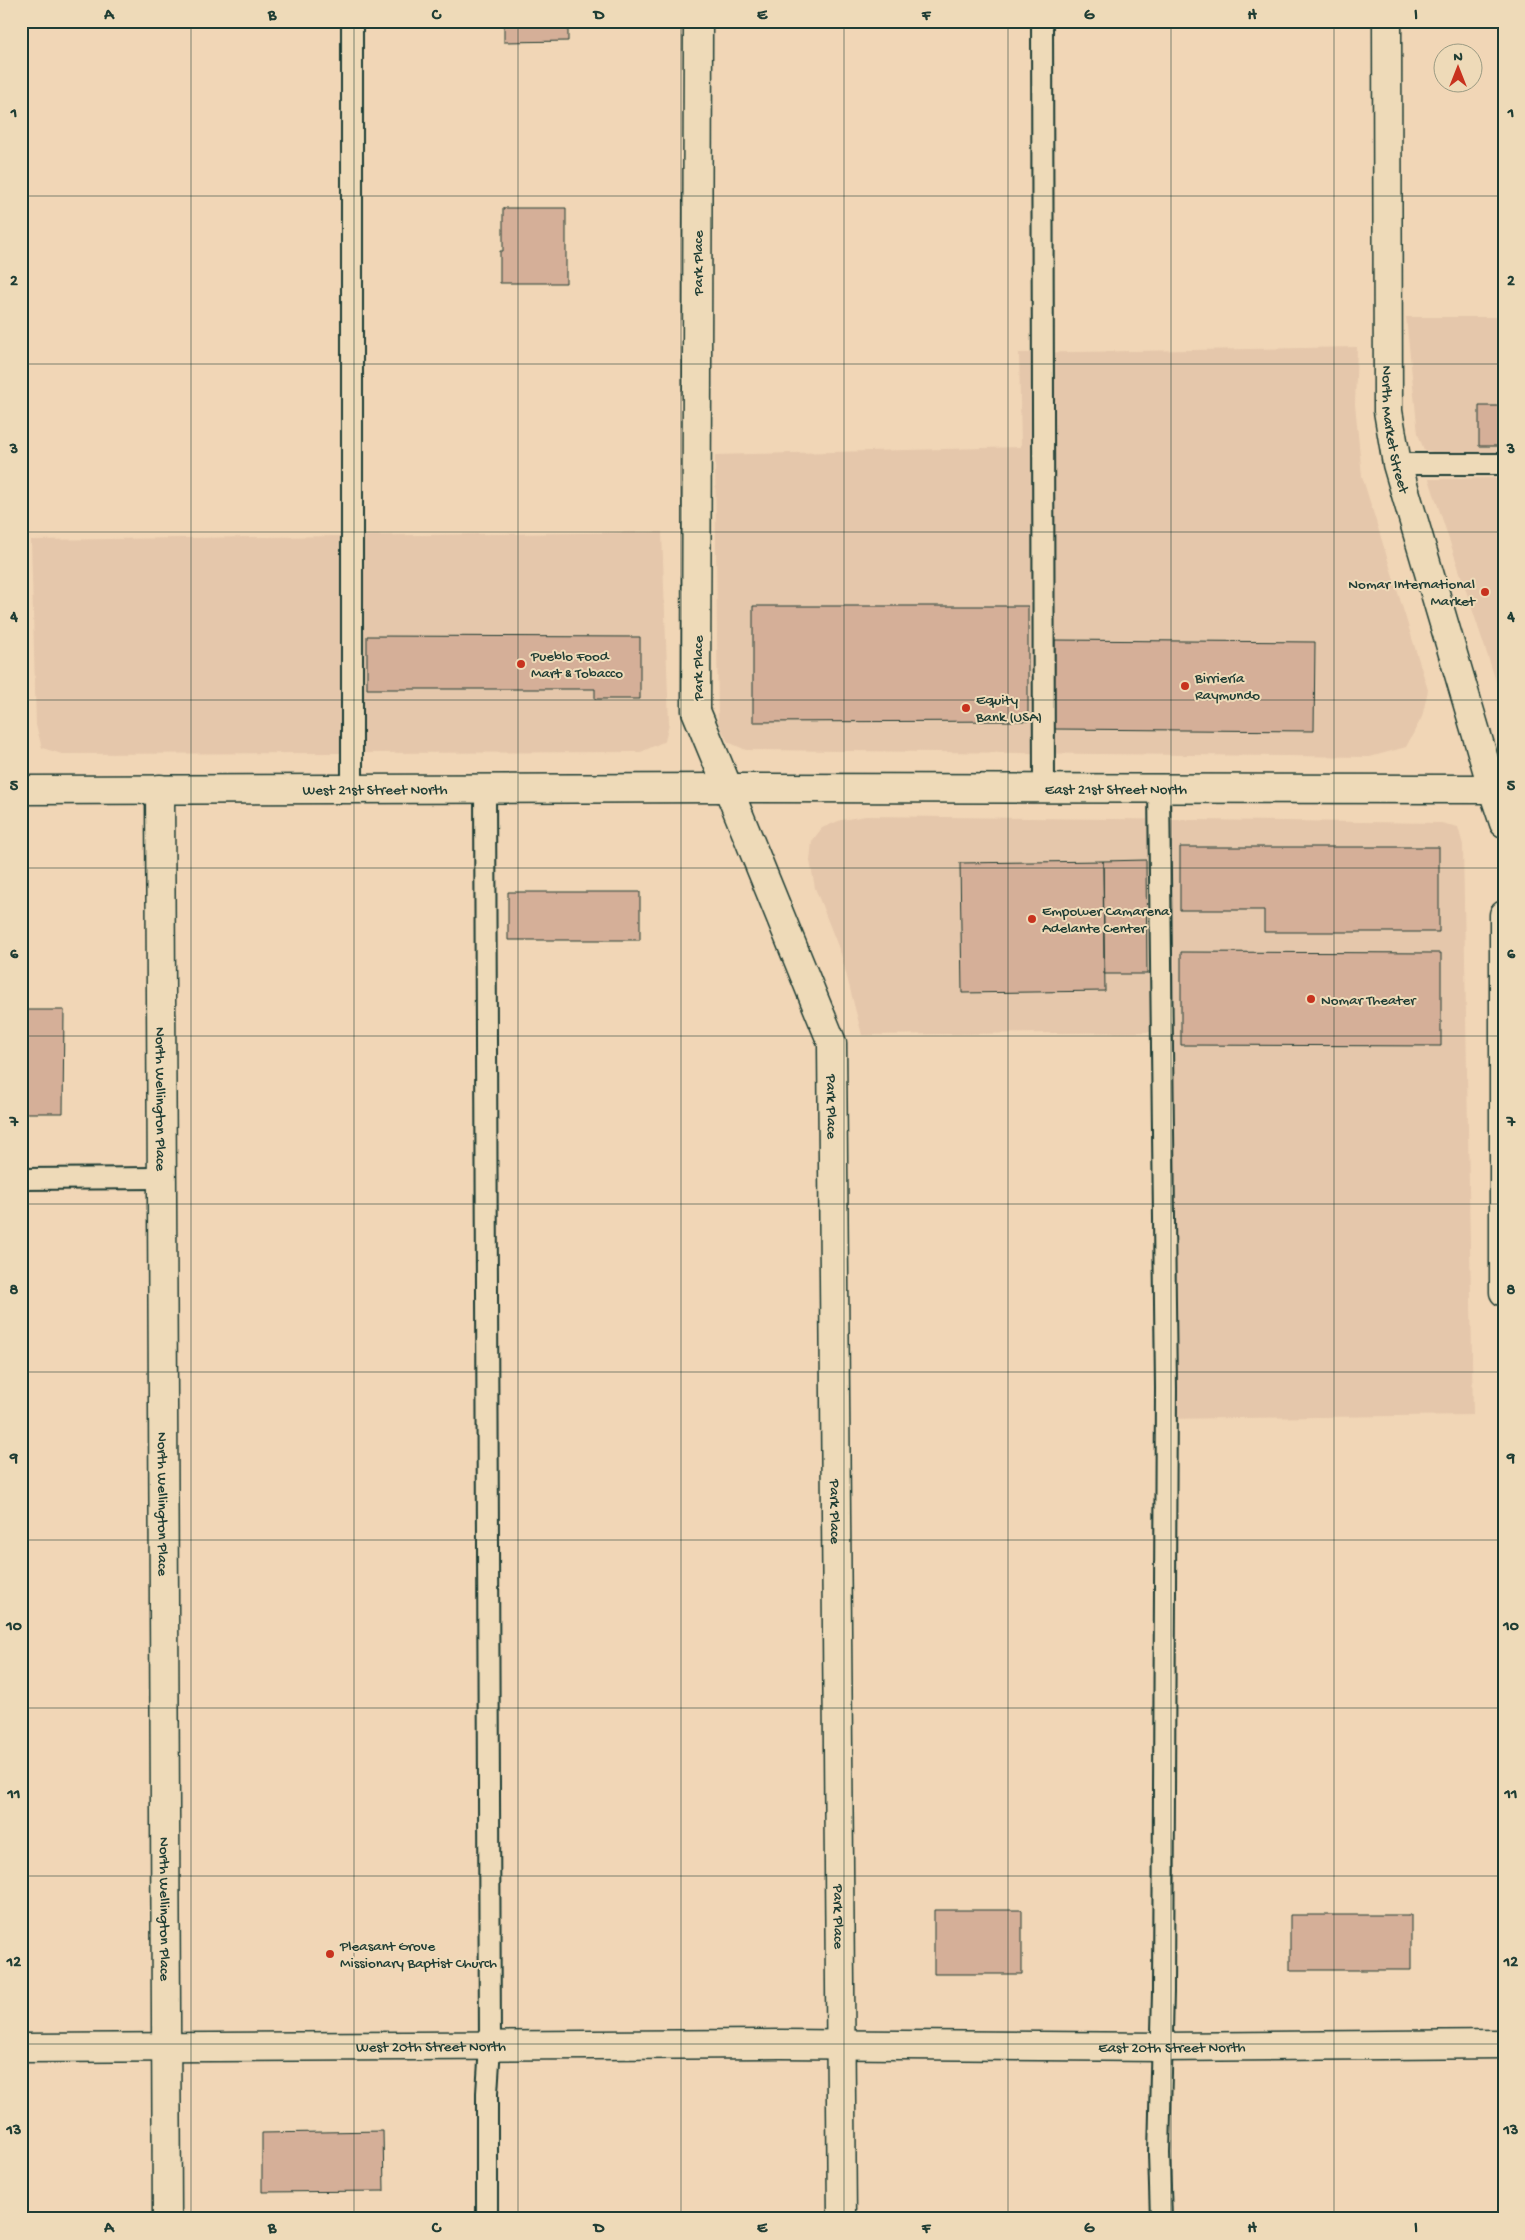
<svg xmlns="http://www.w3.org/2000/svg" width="1525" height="2240" font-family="'Gochi Hand',sans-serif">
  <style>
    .built { fill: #e5c7ab }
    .building { fill: #d5af98; stroke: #1f3d34 }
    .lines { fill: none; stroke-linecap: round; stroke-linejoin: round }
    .lane-casing { stroke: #1f3d34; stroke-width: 24 }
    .street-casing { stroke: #1f3d34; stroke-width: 31 }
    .secondary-casing { stroke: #1f3d34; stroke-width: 31 }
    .lane { stroke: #eedab8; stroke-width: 20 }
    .street { stroke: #eedab8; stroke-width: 28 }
    .secondary { stroke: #eedab8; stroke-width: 28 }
    .grid { fill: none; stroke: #1f3d34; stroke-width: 1; stroke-opacity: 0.55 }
    .poi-dot { fill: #c8321e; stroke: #eedab8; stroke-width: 2 }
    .labels { text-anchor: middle; stroke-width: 4; stroke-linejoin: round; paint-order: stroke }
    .street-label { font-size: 15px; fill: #1f3d34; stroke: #eedab8 }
    .poi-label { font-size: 15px; fill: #1f3d34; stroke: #eedab8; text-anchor: start }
    .neatline { fill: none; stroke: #1f3d34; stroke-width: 2 }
    .grid-label { font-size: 16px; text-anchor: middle; font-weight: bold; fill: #1f3d34 }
  </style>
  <rect width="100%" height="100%" fill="#f1d6b6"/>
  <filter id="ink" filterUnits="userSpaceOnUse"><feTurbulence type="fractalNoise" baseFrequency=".02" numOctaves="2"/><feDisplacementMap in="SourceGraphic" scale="10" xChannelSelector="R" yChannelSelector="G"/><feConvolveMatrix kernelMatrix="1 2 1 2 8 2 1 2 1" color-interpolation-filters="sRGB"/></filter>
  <g filter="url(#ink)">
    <path class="built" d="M1406,317h98v138h-59l-21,-5 -6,-16z
      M1357,347l-2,57 7,72 66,214 -6,27 -16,30 -36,10 -624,-7 -18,-8 -10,-19 -3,-268 306,-8 -2,-94z
      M1504,478v227l-75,-226z
      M662,532l7,191 -4,18 -24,11 -579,2 -20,-6 -6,-23 -5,-185z
      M866,816l575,7 17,4 5,18 10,570 -316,4 -5,-387 -290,3 -21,-81 -26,-66 -5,-27 2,-20 10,-13 19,-8z"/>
    <path class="building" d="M504,21h64v20l-64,1z
      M503,208h63v75h-66v-32h3z
      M1479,406h25v40h-25z
      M753,606h275v115l-275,1z
      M367,636l273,1v62h-45v-10h-228z
      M1055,640l260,2 -1,89 -260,-2z
      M1180,847h259v85h-175v-22h-84z
      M1146,860l1,114h-43l-1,-113z
      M1103,861l2,130 -143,2 -2,-130z
      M508,892h132v48h-132z
      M1181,952l260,1v93l-260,-1z
      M21,1010h43l-1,103h-42z
      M934,1910h88v64h-88z
      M1290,1915h121v55h-121z
      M383,2131l1,60 -122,1v-59z"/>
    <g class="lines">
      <defs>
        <path id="lane" d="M352,21v767
          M1042,21l2,769
          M1397,464h107
          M485,788l5,1258 -3,47v126
          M1159,790l7,598 -3,604 -4,161 2,66
          M21,1179l141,-1"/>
        <g id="street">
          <path d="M698,21l-2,690 32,77"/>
          <path id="s1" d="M1387,21l1,390 9,53 96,326"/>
          <path id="s2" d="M160,789l7,1430"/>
          <path id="s3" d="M21,2048l759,-4 382,3 342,-3"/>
        </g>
        <g id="secondary">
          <path id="s4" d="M728,788l104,255 10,1176"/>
          <path id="s5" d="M21,790l707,-2 776,1"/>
          <path d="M1493,790l11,33"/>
          <path d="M1504,915v377"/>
        </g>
      </defs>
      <use href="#lane" class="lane-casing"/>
      <use href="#street" class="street-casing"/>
      <use href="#secondary" class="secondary-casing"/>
      <use href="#lane" class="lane"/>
      <use href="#street" class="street"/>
      <use href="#secondary" class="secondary"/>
    </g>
  </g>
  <path class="grid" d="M191,21v2198M354,21v2198M518,21v2198M681,21v2198M844,21v2198M1008,21v2198M1171,21v2198M1334,21v2198M21,196h1483M21,364h1483M21,532h1483M21,700h1483M21,868h1483M21,1036h1483M21,1204h1483M21,1372h1483M21,1540h1483M21,1708h1483M21,1876h1483M21,2044h1483"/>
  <g class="poi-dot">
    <circle cx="1485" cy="592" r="5"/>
    <circle cx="521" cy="664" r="5"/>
    <circle cx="1185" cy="686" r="5"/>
    <circle cx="966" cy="708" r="5"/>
    <circle cx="1032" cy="919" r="5"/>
    <circle cx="1311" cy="999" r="5"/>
    <circle cx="330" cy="1954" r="5"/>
  </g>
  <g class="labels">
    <g class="street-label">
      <text transform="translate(697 263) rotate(-90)" y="5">Park Place</text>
      <text dy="5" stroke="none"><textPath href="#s1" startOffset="409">North Market Street</textPath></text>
      <text transform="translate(697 668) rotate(-90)" y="5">Park Place</text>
      <text dy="5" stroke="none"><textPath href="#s5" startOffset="354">West 21st Street North</textPath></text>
      <text dy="5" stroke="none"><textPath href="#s5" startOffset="1095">East 21st Street North</textPath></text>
      <text dy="5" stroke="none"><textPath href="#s2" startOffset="310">North Wellington Place</textPath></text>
      <text dy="5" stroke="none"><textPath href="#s4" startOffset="339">Park Place</textPath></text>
      <text dy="5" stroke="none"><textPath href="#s2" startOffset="715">North Wellington Place</textPath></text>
      <text dy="5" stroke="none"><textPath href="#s4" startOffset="744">Park Place</textPath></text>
      <text dy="5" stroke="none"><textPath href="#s2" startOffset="1120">North Wellington Place</textPath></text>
      <text dy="5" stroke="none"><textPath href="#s4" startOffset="1149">Park Place</textPath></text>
      <text dy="5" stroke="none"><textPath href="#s3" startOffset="1151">East 20th Street North</textPath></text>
      <text dy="5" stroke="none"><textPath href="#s3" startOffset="410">West 20th Street North</textPath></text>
    </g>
    <g class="poi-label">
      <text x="1475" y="588" text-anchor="end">Nomar International<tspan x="1475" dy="17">Market</tspan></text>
      <text x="531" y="660">Pueblo Food<tspan x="531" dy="17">Mart &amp; Tobacco</tspan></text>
      <text x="1195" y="682">Birriería<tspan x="1195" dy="17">Raymundo</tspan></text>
      <text x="976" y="704">Equity<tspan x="976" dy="17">Bank (USA)</tspan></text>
      <text x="1042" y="915">Empower Camarena<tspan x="1042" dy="17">Adelante Center</tspan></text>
      <text x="1321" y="1004">Nomar Theater</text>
      <text x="340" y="1950">Pleasant Grove<tspan x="340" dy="17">Missionary Baptist Church</tspan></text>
    </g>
  </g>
  <rect width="1525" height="2240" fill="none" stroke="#eedab8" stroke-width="55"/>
  <g transform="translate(1458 68)"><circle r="24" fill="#eedab8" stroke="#9b9b83"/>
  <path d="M0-4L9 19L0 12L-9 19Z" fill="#c8321e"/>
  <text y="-8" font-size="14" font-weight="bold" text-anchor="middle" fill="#1f3d34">N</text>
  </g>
  <rect x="28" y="28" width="1470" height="2184" class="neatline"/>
  <g class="grid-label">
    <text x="109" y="19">A</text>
    <text x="272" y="19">B</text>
    <text x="436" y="19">C</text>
    <text x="599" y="19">D</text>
    <text x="762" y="19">E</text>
    <text x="926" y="19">F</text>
    <text x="1089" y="19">G</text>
    <text x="1252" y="19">H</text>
    <text x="1416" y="19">I</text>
    <text x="14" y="117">1</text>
    <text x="1511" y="117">1</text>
    <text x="14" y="285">2</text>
    <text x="1511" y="285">2</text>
    <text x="14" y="453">3</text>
    <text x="1511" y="453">3</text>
    <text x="14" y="621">4</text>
    <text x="1511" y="621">4</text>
    <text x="14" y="790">5</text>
    <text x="1511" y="790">5</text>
    <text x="14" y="958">6</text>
    <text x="1511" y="958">6</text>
    <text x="14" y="1126">7</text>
    <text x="1511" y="1126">7</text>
    <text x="14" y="1294">8</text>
    <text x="1511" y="1294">8</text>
    <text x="14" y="1462">9</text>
    <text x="1511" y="1462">9</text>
    <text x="14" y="1630">10</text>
    <text x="1511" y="1630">10</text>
    <text x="14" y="1798">11</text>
    <text x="1511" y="1798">11</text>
    <text x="14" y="1966">12</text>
    <text x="1511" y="1966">12</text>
    <text x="14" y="2134">13</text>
    <text x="1511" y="2134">13</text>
    <text x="109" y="2232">A</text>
    <text x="272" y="2232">B</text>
    <text x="436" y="2232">C</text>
    <text x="599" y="2232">D</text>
    <text x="762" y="2232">E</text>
    <text x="926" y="2232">F</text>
    <text x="1089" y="2232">G</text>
    <text x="1252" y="2232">H</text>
    <text x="1416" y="2232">I</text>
  </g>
</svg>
